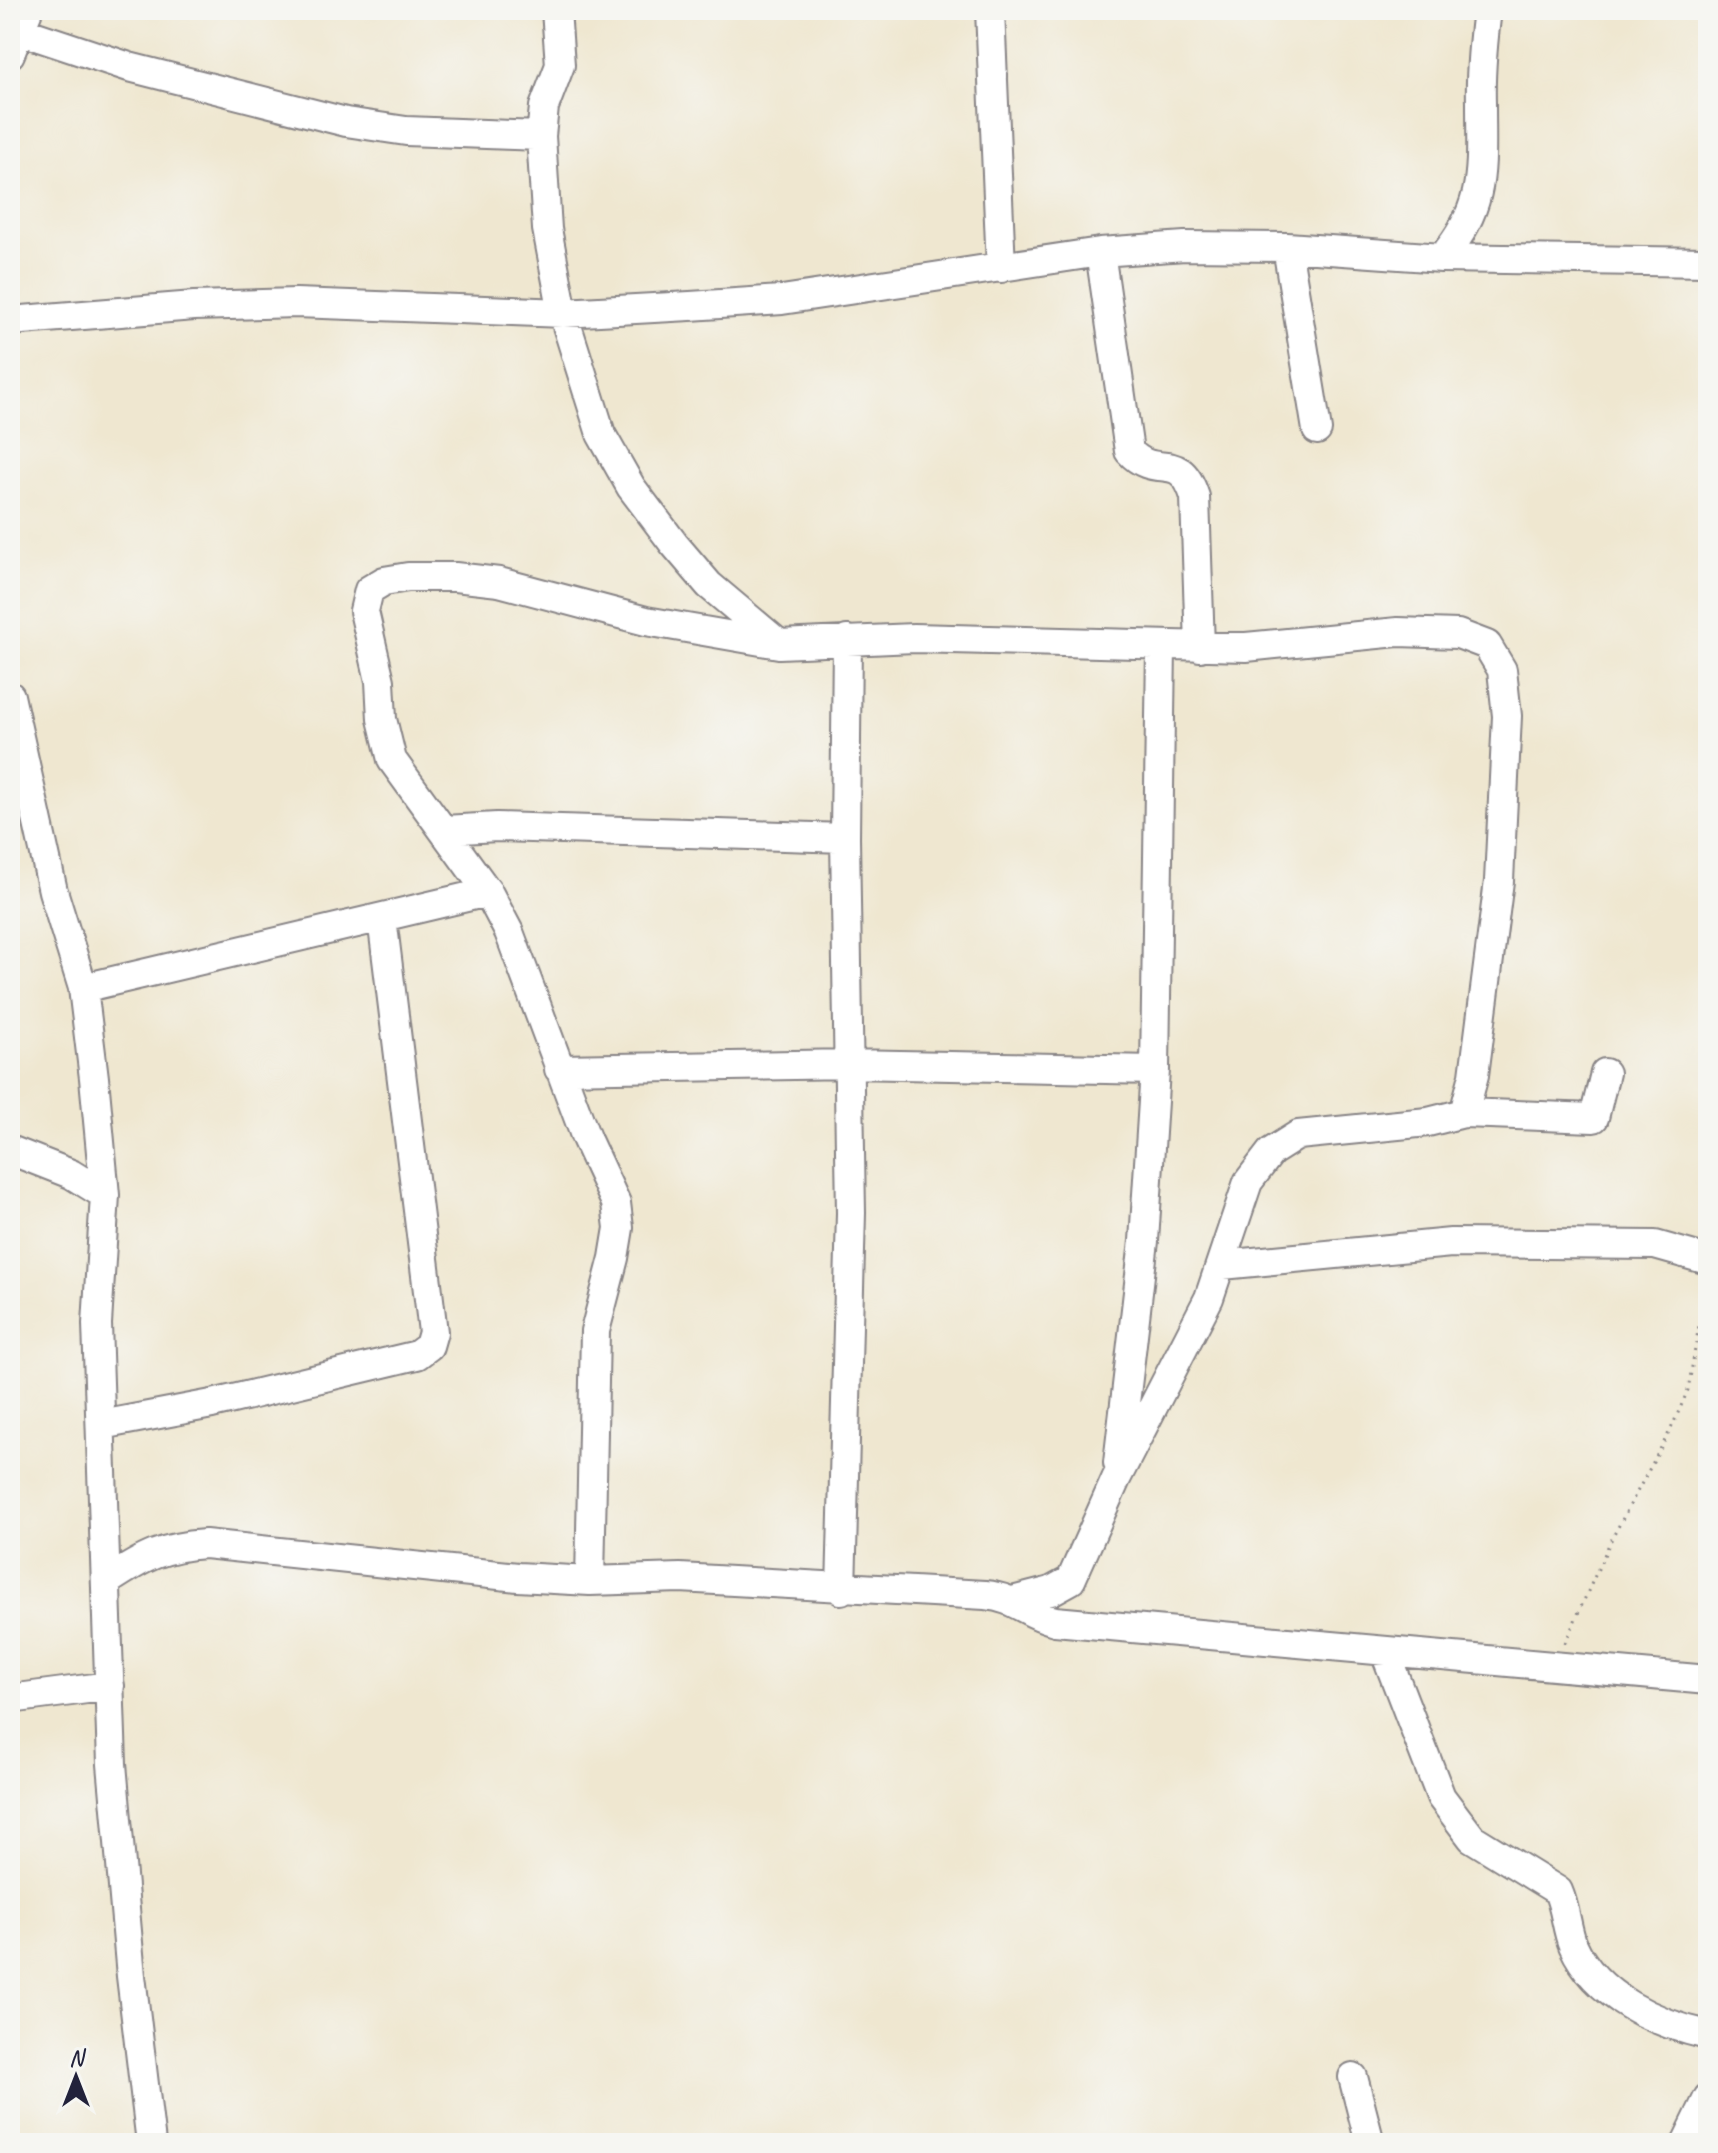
<svg xmlns="http://www.w3.org/2000/svg" width="1718" height="2153" font-family="Caveat,sans-serif">
  <style>
    .lines { fill: none; stroke-linecap: round; stroke-linejoin: round }
    .minor-casing { stroke: #888486; stroke-width: 32 }
    .path { stroke: #888486; stroke-width: 3; stroke-dasharray: 2 6; stroke-linecap: butt }
    .minor { stroke: #fff; stroke-width: 28 }
  </style>
  <rect width="100%" height="100%" fill="#f6f6f2"/>
  <filter id="ink" filterUnits="userSpaceOnUse"><feTurbulence type="fractalNoise" baseFrequency=".0125" numOctaves="2"/><feDisplacementMap in="SourceGraphic" scale="16" xChannelSelector="R" yChannelSelector="G"/><feConvolveMatrix kernelMatrix="1 2 1 2 8 2 1 2 1" color-interpolation-filters="sRGB"/></filter>
  <filter id="wash" filterUnits="userSpaceOnUse"><feTurbulence type="fractalNoise" baseFrequency=".006" numOctaves="4" result="noise"/><feDisplacementMap in="SourceGraphic" scale="32" xChannelSelector="R" yChannelSelector="G"/><feGaussianBlur stdDeviation="1.8" result="paint"/><feColorMatrix in="noise" values="0 0 0 0 0 0 0 0 0 0 0 0 0 0 0 0 0 1.4 0 .05"/><feComposite in="paint" operator="in"/></filter>
  <g filter="url(#wash)">
    <rect width="100%" height="100%" fill="#efe7d0"/>
  </g>
  <g filter="url(#ink)">
    <g class="lines">
      <defs>
        <path id="minor" d="M556,10l4,55 -16,42 -3,29 6,93 16,84 38,121 30,53 43,57 35,41 69,58
          M990,10l11,258
          M21,31l108,36 217,55 60,9 135,5
          M10,54l18,-44
          M1287,247l30,183
          M1100,252l29,199c28,31 50,-4 66,46l5,150
          M1442,258c45,-53 39,-89 39,-155 -1,-32 2,-62 6,-93
          M10,321l184,-15 102,-3 267,10 127,-7 92,-6 318,-48 85,-6 102,1 155,11 266,4
          M10,696l43,195 30,97 11,90 11,117 -8,129 15,440 19,212 20,167
          M444,830l53,-3 348,11
          M83,988l405,-96
          M559,1069l290,-5 306,6
          M1464,1113l130,5 11,-45
          M10,1150l61,24 34,21
          M1222,1265l229,-22 204,2 53,15
          M101,1425l111,-21 205,-49 12,-9 4,-14 -51,-414
          M1118,1463l26,-222 11,-171 6,-423
          M109,1580c35,-23 53,-33 96,-36l313,33 72,4 90,-3 305,17c33,3 40,19 70,26l653,59
          M590,1581l5,-250 19,-73 5,-30 -3,-25 -30,-65 -77,-206 -21,-40 -96,-132 -10,-41 -2,-38 -16,-70 5,-21 15,-9 24,-4h47l44,5 147,39 133,23 135,-6 332,9 152,-15 60,2 29,11 15,25 5,46 -8,165 -25,194 -10,38 -36,9 -130,13 -27,17 -23,30 -39,116 -93,181 -45,101 -20,11 -35,9
          M841,1590l10,-377 -6,-375 2,-198
          M1385,1652l56,145 31,41 86,53c8,18 8,37 15,54 23,52 84,79 135,90
          M10,1699l100,-13
          M1353,2077l17,66
          M1686,2143l22,-45"/>
      </defs>
      <use href="#minor" class="minor-casing"/>
      <path class="path" d="M1565,1643l45,-101 61,-113 17,-39 18,-106"/>
      <use href="#minor" class="minor"/>
    </g>
  </g>
  <rect width="1718" height="2153" fill="none" stroke="#f6f6f2" stroke-width="40"/>
  <g transform="translate(76 2077)" stroke="#f6f6f2" stroke-width="6" paint-order="stroke">
  <path d="M0-6L14 30L0 20L-14 30Z" fill="#22223b"/>
  <text y="-12" font-size="22" font-weight="bold" text-anchor="middle" fill="#22223b">N</text>
  </g>
</svg>
